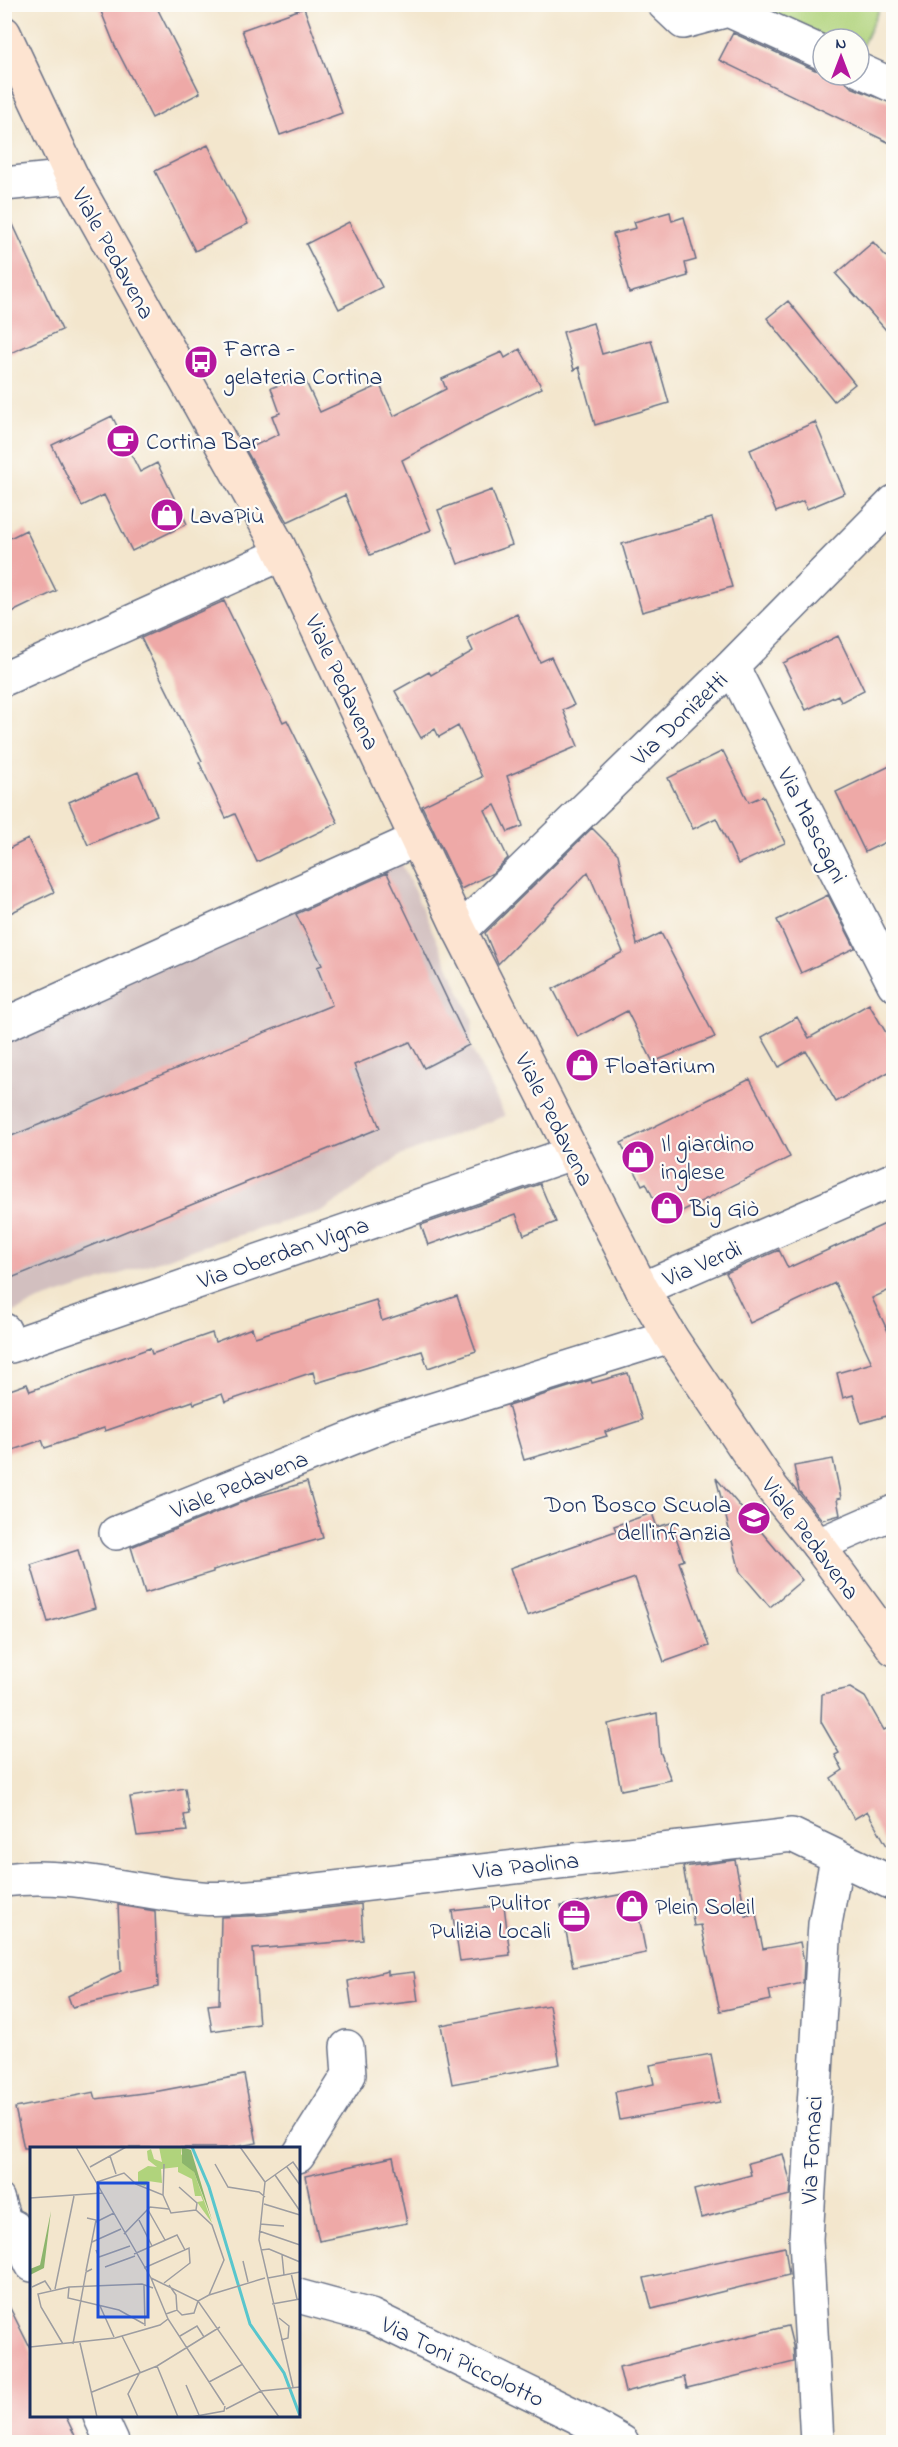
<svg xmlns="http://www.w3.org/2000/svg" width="898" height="2447" font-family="'Indie Flower',sans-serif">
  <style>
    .industrial { fill: #d2bfbf }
    .green { fill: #b0d37c; stroke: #66816d; stroke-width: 1.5 }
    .building { fill: #eea9a7 }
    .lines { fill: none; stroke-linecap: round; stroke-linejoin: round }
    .lane-casing { stroke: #676f85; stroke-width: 21 }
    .street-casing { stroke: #676f85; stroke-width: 36 }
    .secondary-casing { stroke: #676f85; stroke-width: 36 }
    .lane { stroke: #fff; stroke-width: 18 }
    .street { stroke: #fff; stroke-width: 33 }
    .secondary { stroke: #fde4d1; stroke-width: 33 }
    .labels { text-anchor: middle; stroke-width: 4.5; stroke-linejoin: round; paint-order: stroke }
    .street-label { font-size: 24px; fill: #1b2f5e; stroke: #fdfcf7 }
    .poi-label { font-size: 24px; fill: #1b2f5e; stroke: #fdfcf7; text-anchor: start }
    .inset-river { fill: none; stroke: #58c6cd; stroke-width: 3 }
    .inset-road { fill: none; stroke: #9d9da1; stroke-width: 1.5 }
    .view { fill: #1d4ed8; fill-opacity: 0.15; stroke: #1d4ed8; stroke-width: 3 }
    .inset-edge { fill: none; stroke: #1b2f5e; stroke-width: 3 }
  </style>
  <rect width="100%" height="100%" fill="#fdfcf7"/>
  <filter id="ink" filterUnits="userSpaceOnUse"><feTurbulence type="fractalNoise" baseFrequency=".0167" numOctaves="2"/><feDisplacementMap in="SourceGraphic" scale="12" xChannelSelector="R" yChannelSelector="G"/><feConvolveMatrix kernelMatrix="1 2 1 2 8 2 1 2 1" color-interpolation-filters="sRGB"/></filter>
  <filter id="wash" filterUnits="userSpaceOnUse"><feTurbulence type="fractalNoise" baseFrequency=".008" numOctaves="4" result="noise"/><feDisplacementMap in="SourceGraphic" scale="24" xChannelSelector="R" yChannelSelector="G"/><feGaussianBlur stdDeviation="1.35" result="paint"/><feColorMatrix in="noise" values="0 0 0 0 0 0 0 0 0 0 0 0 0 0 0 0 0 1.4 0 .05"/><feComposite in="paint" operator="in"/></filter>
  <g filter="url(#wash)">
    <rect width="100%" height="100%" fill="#f3e6cd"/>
    <path class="industrial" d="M396,851l77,169 -3,25 35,71 -105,40 -75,54 -106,31 -180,60 -34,15v-301z"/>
    <path class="green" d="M727,5h154l-22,48v-14h-36z"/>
    <g id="blocks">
      <path class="building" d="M98,4h57l45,89 -48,25 -37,-72z
        M304,8l38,105 -62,22 -38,-105z
        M733,33l82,37 8,1v4h16l12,12 43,17v41l-175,-85z
        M208,145l40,79 -53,27 -40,-80z
        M4,205l58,125 -58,26z
        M670,212l2,9 12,-4 12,43 -11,3 3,13 -59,17 -16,-59 23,-6 -2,-6z
        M349,222l33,65 -43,22 -33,-65z
        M873,242l21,23v74l-58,-65z
        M788,301l67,83 -21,17 -67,-83z
        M593,323l9,31 49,-14 18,63 -74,22 -16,-58 -5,3 -11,-38z
        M520,349l22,39 -79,39 -61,33 29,70 -61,25 -25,-60 -58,27 -41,-72 33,-16 -7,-18 8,-3 -9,-25 32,-12 17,36 60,-27 14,31 52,-27 -4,-10 60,-27 3,6z
        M112,416l28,56 17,-9 30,61 -55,27 -28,-56 -22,11 -30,-61z
        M815,422l30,71 -38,16 -4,-8 -27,11 -26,-62z
        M492,490l20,55 -54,19 -20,-54z
        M712,518l20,69 -90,25 -20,-68z
        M26,530l30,61 -52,25v-75z
        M224,601l59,121 4,-2 51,103 -81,39 -22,-48 -9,4 -27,-56 3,-1 -61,-123z
        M517,614l23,48 11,-5 23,48 -11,5 15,36 -71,30 16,50 -15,6 -13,-27 -10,5 23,48 -15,15 -32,16 -39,-83 60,-29 -24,-51 -19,11 -4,-8 -14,9 -26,-47 34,-19 2,3 42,-24 -6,-13z
        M838,636l26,54 -23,12 -3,-7 -32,15 -23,-47z
        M723,751l26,51 14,-6 22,47 -47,21 -22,-46 -23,11 -25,-51z
        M894,764v74l-29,14 -29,-60z
        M138,772l19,43 -69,30 -19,-43z
        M592,828l26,26 19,91 24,-12 54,104 -62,25 -26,-51 -49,26 -25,-48 70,-37 -35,-80 -90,92 -13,-31z
        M28,839l26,53 -50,24v-65z
        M387,873l82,172 -45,23 -14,-26 -56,23 26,63 -376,153v-142l328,-134 -15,-38 5,-2 -26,-51z
        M828,895l27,53 -54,25 -24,-53z
        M869,1004l25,42v23l-58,33 -30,-51 -27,16 -17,-30 35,-20 12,21z
        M750,1079l40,78 -126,63 -18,-37 -4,2 -21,-42z
        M540,1184l16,38 -32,13 -8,-21 -88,31 -7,-20z
        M894,1220v68l-22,10 22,46v70l-33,9 -8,-28 -10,3 -6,-25 35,-10 -37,-80 -85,40 -24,-50 53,-23 9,18z
        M457,1296l19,55 -48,17 -6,-17 -106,32 -3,-11 -88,30 -3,-8 -28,10 -1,-3 -88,30 -1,-3 -59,20 -3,-8 -38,13v-61l23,-8 3,7 120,-43 2,6 60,-21 3,9 37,-14 3,9 121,-37 6,21z
        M628,1373l14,47 -37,12 2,4 -83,24 -16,-54 83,-26 1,3z
        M833,1459l8,39 -4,1 3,16 -18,5 -23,-29 -5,-25z
        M716,1478l86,102 -32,27 -30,-35z
        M307,1482l16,56 -110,32v2l-68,21 -14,-46 124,-50z
        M652,1513l5,14 14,-4 13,37 -5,2 30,84 -45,16 -29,-84 -108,38 -17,-48 106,-37 -2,-5z
        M78,1550l17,58 -47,14 -17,-57z
        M850,1688l15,9 19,33 10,-5v133l-27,-47 -13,8 -23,-41 12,-8 -8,-15 4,-2 -18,-31 1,-28z
        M657,1713l3,38 11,29 -50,10 -13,-66z
        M185,1788l4,26 -5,1 3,16 -50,5 -7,-39z
        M735,1860l11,56 10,-2 7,35 37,-7 4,20 -1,21 -34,7 2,10 -51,11 -19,-86 -7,1 -11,-59z
        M634,1892l12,61 -73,14 -12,-61z
        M361,1904l2,36 -110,9 6,75 -47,7 -4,-26 11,-1 2,-87 46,-2z
        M118,1905l37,6 3,76 -86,20 -4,-11 53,-25z
        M504,1905l6,50 -50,6 -8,-50z
        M388,1971v4l26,-3 4,29 -66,8 -4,-28z
        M549,2005l11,59 -108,20 -11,-59z
        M711,2054l9,48 -100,18 -5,-28 39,-8 -4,-19z
        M244,2075l13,68 -29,5h-204l-9,-40 79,-16 2,7 63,-8z
        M783,2154l8,30 -1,11 -89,23 -7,-28 57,-15 -3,-12z
        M393,2157l14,66 -88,18 -14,-65z
        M785,2247l4,28 -137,34 -8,-31z
        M4,2296l28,56v63h33l13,27h-74z
        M788,2326l5,20 1,16 -107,26 -3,-11 -59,15 -6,-25z"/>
    </g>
  </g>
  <g filter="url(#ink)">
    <use href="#blocks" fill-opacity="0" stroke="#676f85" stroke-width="1.5"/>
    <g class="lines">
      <defs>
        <path id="lane" d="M4,2195l10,32"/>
        <path id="street" d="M664,4l19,18 45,-12 95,43
          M859,70l35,16
          M4,184l68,-7
          M732,666l162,318
          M4,679l278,-125
          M460,931l272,-265 162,-164
          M4,1025l413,-186
          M642,1289l252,-110
          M4,1330l7,16 561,-193
          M116,1533l271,-109 283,-88
          M818,1545l76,-33
          M4,1880c66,-9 132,13 197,18 21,2 43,-1 64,-2l527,-61 102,49
          M298,2156l51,-81 -2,-28
          M14,2227l18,38
          M298,2296l73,20 205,100 46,26
          M100,2416l12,26
          M817,2442l-11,-203 19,-315 12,-66"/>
        <path id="secondary" d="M4,33l68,144 206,368 182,386 182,358 28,47 102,152 46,57 76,104"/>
      </defs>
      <use href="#lane" class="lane-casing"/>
      <use href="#street" class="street-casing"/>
      <use href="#secondary" class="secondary-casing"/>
      <use href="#lane" class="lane"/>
      <use href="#street" class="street"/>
      <use href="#secondary" class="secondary"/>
    </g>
  </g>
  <defs>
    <symbol id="bus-disc" viewBox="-11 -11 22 22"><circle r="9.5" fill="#b5179e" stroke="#fdfcf7"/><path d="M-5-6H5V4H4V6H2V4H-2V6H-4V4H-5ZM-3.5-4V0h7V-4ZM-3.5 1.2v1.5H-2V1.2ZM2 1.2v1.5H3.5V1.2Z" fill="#fff"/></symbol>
    <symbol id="cafe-disc" viewBox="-11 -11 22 22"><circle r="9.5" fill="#b5179e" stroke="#fdfcf7"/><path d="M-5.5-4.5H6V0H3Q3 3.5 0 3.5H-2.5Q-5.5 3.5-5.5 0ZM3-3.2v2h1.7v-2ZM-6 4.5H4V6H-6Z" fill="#fff"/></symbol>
    <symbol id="shop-disc" viewBox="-11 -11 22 22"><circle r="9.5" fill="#b5179e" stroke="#fdfcf7"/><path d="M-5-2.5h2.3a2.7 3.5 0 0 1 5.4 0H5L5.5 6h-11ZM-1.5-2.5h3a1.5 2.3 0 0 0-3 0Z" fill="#fff"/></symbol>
    <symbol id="school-disc" viewBox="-11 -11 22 22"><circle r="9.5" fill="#b5179e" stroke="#fdfcf7"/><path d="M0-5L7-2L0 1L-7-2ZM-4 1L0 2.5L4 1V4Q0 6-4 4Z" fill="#fff"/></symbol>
    <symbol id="office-disc" viewBox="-11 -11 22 22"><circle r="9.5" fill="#b5179e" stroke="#fdfcf7"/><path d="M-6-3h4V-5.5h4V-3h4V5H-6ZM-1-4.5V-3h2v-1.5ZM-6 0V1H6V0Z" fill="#fff"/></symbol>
  </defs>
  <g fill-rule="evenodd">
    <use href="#bus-disc" x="182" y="343" width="38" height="38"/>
    <use href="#cafe-disc" x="104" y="422" width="38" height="38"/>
    <use href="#shop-disc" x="148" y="496" width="38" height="38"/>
    <use href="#shop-disc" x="563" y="1046" width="38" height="38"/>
    <use href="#shop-disc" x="619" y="1138" width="38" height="38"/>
    <use href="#shop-disc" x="648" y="1189" width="38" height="38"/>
    <use href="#school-disc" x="735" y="1499" width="38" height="38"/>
    <use href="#shop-disc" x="613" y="1887" width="38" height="38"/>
    <use href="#office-disc" x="555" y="1897" width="38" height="38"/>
  </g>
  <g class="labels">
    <g class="street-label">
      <text transform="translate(114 253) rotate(61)" y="8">Viale Pedavena</text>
      <text transform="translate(343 682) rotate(65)" y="8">Viale Pedavena</text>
      <text transform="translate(679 718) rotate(-44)" y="8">Via Donizetti</text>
      <text transform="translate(813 825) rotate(63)" y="8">Via Mascagni</text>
      <text transform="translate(555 1119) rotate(63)" y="8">Viale Pedavena</text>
      <text transform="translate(283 1252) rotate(-19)" y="8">Via Oberdan Vigna</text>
      <text transform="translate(702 1263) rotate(-23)" y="8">Via Verdi</text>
      <text transform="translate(239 1484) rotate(-22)" y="8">Viale Pedavena</text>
      <text transform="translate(811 1538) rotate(53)" y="8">Viale Pedavena</text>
      <text transform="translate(526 1865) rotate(-6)" y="8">Via Paolina</text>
      <text transform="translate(811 2150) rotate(-87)" y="8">Via Fornaci</text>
      <text transform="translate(463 2361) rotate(26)" y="8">Via Toni Piccolotto</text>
    </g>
    <g class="poi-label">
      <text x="224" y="356">Farra -<tspan x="224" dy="28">gelateria Cortina</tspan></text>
      <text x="146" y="449">Cortina Bar</text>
      <text x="190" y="523">LavaPiù</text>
      <text x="605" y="1073">Floatarium</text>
      <text x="661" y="1151">Il giardino<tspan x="661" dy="28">inglese</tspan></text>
      <text x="690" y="1216">Big Giò</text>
      <text x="731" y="1512" text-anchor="end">Don Bosco Scuola<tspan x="731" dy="28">dell'infanzia</tspan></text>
      <text x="551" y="1910" text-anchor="end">Pulitor<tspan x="551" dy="28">Pulizia Locali</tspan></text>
      <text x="655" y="1914">Plein Soleil</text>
    </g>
  </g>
  <g transform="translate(30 2147)">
    <rect width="270" height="270" fill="#f3e6cd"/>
    <path d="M129,0h23l-1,7 13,18 18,51 -15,-21 6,-1 -2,-5h-6l-3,-17 -14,-7v-5l-17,2 1,14 -14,-2 -3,5 -7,-2v-12l10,-6 9,1 -9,-7 -1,-9 4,-2 3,10 8,3z" fill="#b0d37c"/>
    <path d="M152,0l9,3 21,70 -18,-48 -12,-9zM21,64l-7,57 -14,7v-6l10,-4z" fill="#8cb56c"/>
    <path class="inset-river" d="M162,0l17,40 41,137 34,49 16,43"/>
    <path class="inset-road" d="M46,0l75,131 17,41 56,86M210,0l25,35M80,9l6,18M185,17l13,23 31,5 6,5M60,20l36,-20M257,20l13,18M245,28l25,36M67,35l27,-9 12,11 27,11 8,18 25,-3M235,35l-6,58 34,147M235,35l28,-20 7,10M149,40l18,16 -1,7 16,15 12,35 -15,35M133,48l1,-31M0,51l72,-5M234,57l36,11M118,63l17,30M109,73l13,26M66,75l18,-9M230,77l24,2M229,84l41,14M94,87l26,-27 19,2M62,95l29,-13M66,103l3,7 31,-11M231,103l8,-1 31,13M104,107l43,-19 8,15M252,108l2,20M213,114l5,21M75,120l30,-11M114,121l45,-20 1,15 -26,20M56,124l10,-51 -9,-2M261,126l6,26M121,131l47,23 81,116M238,131l32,-6M114,138l1,41M139,138l7,10 1,15M2,140l13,-6 6,9M39,140l-1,11 51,12 25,14M25,142l19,-93M242,157l28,-5M70,159l14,31M136,167l11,-4 5,5 12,-2 4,-12 11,-6 56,-17M249,171l10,8 -1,12 -7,2M92,189l18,36 -12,22 10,23M150,189l17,-10 7,11M50,196l17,74M33,197l-22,-37 -3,-13 31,-7 73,-3 11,4M43,197l13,-72 6,-3M0,200l85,-9 45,-13 8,-6M127,219l21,51M179,235l34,-18M156,238l13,30M62,245l65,-26 63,-39M196,262l35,-18 39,-4M161,270l33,-6 1,-5"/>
    <path class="view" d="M68,36h50v134h-50z"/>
    <rect width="270" height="270" class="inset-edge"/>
  </g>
  <rect width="898" height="2447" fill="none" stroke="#fdfcf7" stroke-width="24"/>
  <g transform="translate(841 57)"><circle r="28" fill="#fdfcf7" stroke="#a3aaba" stroke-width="1.5"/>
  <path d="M0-4.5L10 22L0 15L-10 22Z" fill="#b5179e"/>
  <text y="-9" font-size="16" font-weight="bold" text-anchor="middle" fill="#1b2f5e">N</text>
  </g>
</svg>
